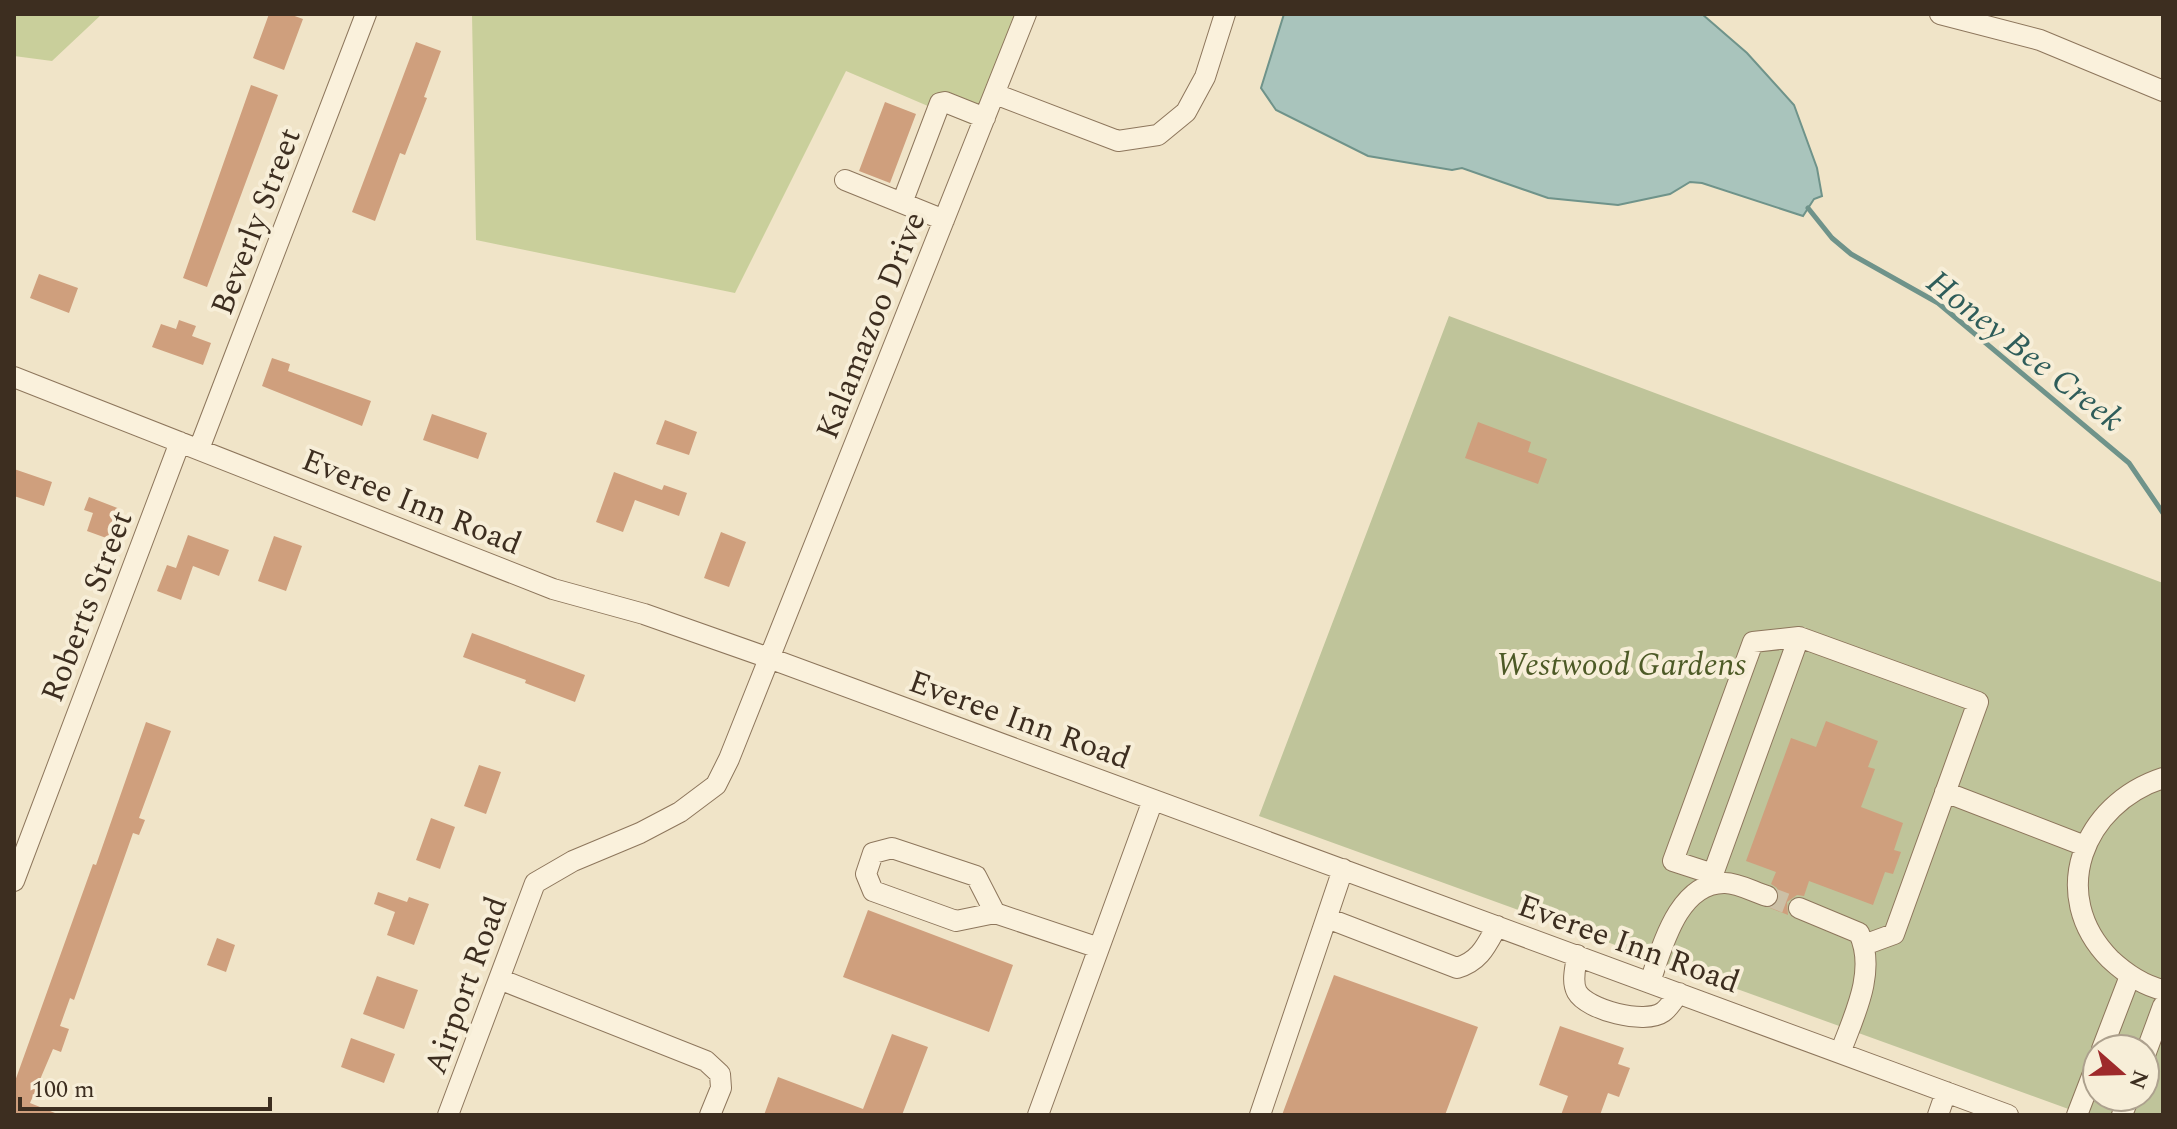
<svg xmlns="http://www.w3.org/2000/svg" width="2177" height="1129" font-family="Spectral,serif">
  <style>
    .green { fill: #c9cf9b }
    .cemetery { fill: #bfc49a; fill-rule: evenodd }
    .water { fill: #a9c4bc; stroke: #6f938a; stroke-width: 2 }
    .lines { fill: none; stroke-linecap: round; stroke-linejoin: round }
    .stream { stroke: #6f938a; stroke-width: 5 }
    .building { fill: #cf9f7d }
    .minor-tunnel { stroke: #ccc0a6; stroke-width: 20; stroke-dasharray: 20 10; stroke-linecap: butt }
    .minor-casing { stroke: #8d765c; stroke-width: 22 }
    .minor { stroke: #faf1dc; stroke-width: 20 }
    .labels { text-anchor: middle; stroke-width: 8; stroke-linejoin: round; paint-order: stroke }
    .street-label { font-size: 32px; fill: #3d2e20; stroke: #f7eed8 }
    .park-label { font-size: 32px; font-style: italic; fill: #4d5a26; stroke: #f7eed8 }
    .water-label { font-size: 34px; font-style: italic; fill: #2f5d5a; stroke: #f7eed8 }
  </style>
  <rect width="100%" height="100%" fill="#f0e4c8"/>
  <path class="green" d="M14,14h88l-50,47 -38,-5z
    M472,14h552l-47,113 -131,-56 -111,222 -259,-53z"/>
  <path class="cemetery" d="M1449,316l714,267v532h-78l-826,-299zM2097,1049h48v48h-48z"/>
  <path class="water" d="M1284,14h418l45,39 47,52 23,63 5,28 -8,3 -11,17 -101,-33 -12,-1 -20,12 -52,11 -70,-7 -86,-30 -10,2 -84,-14 -92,-46 -15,-22z"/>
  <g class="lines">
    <path class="stream" d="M1808,208l24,30 19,16 87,49 191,160 34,50"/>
  </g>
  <path class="building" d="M269,14h20l14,5 -19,51 -31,-12z
    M416,42l25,9 -17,46 3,1 -22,57 -5,-2 -25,68 -23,-9z
    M251,85l27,10 -71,192 -24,-9z
    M885,102l31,12 -26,69 -31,-12z
    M39,274l39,14 -9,25 -39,-15z
    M179,320l17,6 -4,10 19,7 -8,22 -51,-18 9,-23 15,5z
    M272,358l18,6 -2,7 83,30 -9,25 -100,-40z
    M432,414l55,19 -9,26 -55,-19z
    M665,420l32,12 -8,23 -33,-11z
    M1478,422l53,20 -3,10 19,7 -9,25 -73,-26z
    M14,469l38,13 -8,24 -30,-10z
    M614,472l48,18 2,-5 23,8 -8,23 -44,-16 -12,32 -27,-10z
    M89,497l31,12 -11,30 -22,-8 6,-18 -9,-3z
    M721,532l25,10 -17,45 -25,-9z
    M188,535l41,15 -10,26 -26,-10 -12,34 -24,-9 10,-26 9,3z
    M274,536l28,10 -16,45 -28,-10z
    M472,633l113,42 -10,27 -50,-19 1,-3 -63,-23z
    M1826,721l52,20 -10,26 7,2 -14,38 42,16 -9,27 7,2 -8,22 -8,-2 -12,33 -64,-24 -5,15 -7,-1 -10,7 1,13 -18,-7 9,-9 -2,-11 -6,-4 5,-12 -30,-11 45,-123 25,9z
    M146,722l25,9 -32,87 6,2 -6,15 -6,-2 -59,167 -4,-2 -10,28 9,3 -8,23 -8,-3 -23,54 30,12h-46v-31l79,-220 3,1z
    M479,765l22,7 -15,42 -22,-8z
    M431,818l24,9 -15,42 -24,-9z
    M378,892l29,10 2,-5 20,7 -15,41 -27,-10 8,-23 -21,-8z
    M868,910l145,55 -24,67 -146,-55z
    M217,938l18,7 -9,27 -19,-7z
    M1334,975l144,52 -33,88h-163z
    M377,976l41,14 -14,39 -41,-15z
    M1560,1026l64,22 -6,16 12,4 -11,29 -11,-4 -8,22h-39l7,-19 -29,-11z
    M892,1034l36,13 -26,68h-138l14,-38 85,32z
    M351,1038l44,16 -11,29 -43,-16z"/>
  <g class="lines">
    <path class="minor-tunnel" d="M1767,896l32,12"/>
    <defs>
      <path id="minor" d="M1940,14l100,26 123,51
        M995,94l123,47 40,-6 28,-23 19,-35 20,-63
        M845,180l57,23
        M944,220l-42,-17 38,-100 5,-1 40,16
        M14,377l539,212 91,25 125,44 1239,457
        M199,449l167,-435
        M2163,778c-80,26 -116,117 -53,181 16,15 32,26 53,31
        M1945,792l140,54
        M1713,874l-40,-13 80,-219 46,-5
        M14,881l166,-439
        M1709,885l90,-248 179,65 -84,232 -30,11
        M1799,908l60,25c18,38 -5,83 -19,120
        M995,913l-19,-37 -84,-28 -19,5 -7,21 7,17 83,30 39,-8 104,35
        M1327,918l130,50c23,-7 29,-22 40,-42
        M1577,955c-1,12 -6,26 0,37 10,18 68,33 86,20 6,-4 11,-13 16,-19
        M499,979l207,82 14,13 1,14 -11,27
        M1650,982c12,-34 28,-100 75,-99 13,0 29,9 42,13
        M2102,1049l28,-73
        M2145,1055l18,-49
        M448,1115l87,-232 38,-22 67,-28 40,-21 36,-27 13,-26 297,-745
        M1038,1115l115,-315
        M1260,1115l83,-246
        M1938,1115l8,-23
        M2077,1115l20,-52
        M2122,1115l7,-18"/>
    </defs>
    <use href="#minor" class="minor-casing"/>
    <use href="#minor" class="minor"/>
  </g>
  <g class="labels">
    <g class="street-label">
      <text transform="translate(255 221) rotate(-69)" y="11">Beverly Street</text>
      <text transform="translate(870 325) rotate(-68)" y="11">Kalamazoo Drive</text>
      <text transform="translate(412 501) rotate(22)" y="11">Everee Inn Road</text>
      <text transform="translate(86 606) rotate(-69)" y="11">Roberts Street</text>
      <text transform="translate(1020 719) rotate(20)" y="11">Everee Inn Road</text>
      <text transform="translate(1629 943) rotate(20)" y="11">Everee Inn Road</text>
      <text transform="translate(465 985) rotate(-70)" y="11">Airport Road</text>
    </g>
    <g class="park-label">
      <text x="1621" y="675">Westwood Gardens</text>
    </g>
    <g class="water-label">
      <text transform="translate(2026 350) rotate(38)" y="12">Honey Bee Creek</text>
    </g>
  </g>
  <rect width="2177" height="1129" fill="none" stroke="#3d2e20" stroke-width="32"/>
  <g transform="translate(2121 1073) rotate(110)"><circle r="38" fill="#f7eed8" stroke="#ada18e" stroke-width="2"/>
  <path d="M0-6L14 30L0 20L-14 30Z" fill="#9e2a2b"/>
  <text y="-12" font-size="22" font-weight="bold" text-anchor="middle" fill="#3d2e20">N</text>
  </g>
  <path d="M20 1097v12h250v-12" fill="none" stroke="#3d2e20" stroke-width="4"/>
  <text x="32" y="1097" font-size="24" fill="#3d2e20" stroke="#f7eed8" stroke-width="6" paint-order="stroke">100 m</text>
</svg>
